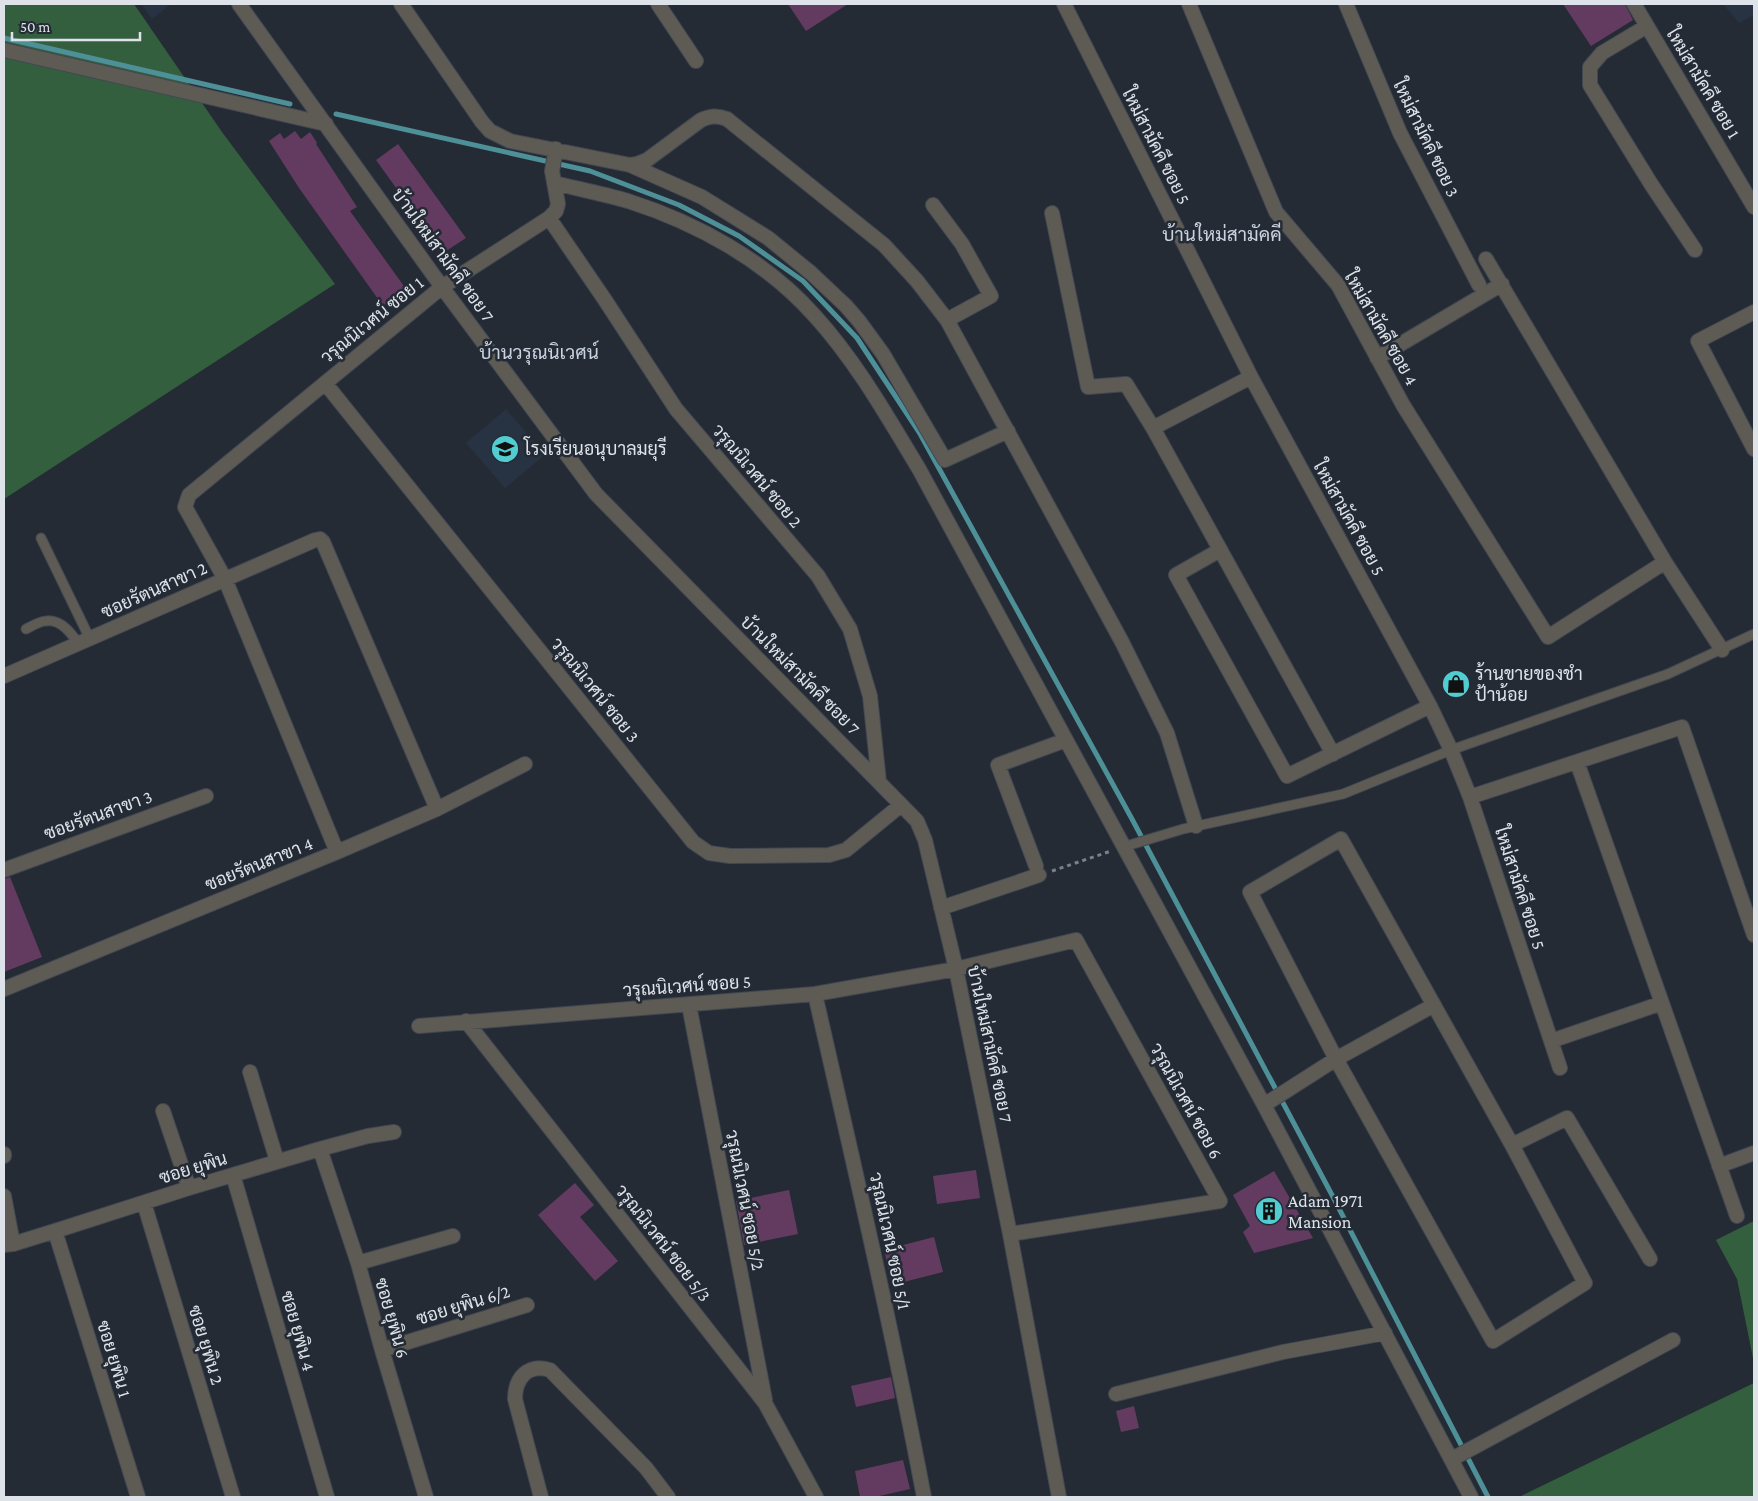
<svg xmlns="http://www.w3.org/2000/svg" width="1758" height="1501" font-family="'Crimson Pro',Sarabun,serif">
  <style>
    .built { fill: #273342 }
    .green { fill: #345f3e }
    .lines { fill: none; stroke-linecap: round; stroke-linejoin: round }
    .stream { stroke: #4e9097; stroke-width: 5 }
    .building { fill: #633b61 }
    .service-casing { stroke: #424852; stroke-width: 11 }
    .minor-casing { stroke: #424852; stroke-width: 16 }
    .path { stroke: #798088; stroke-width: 3; stroke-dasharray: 4 4; stroke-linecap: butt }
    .service { stroke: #5e5b55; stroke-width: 9 }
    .minor { stroke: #5e5b55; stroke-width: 14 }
    .labels { text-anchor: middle; stroke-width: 5; stroke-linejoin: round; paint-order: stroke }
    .street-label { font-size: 18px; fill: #dee3ea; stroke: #242b35 }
    .poi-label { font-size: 18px; fill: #dee3ea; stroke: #242b35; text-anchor: start }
    .neighbourhood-label { font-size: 19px; fill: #c9d2e0; stroke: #242b35 }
  </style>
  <rect width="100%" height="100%" fill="#242b35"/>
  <path class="built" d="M141,4h30l-19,15z
    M1723,4h31v11l-15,8z
    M506,409l39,46 -40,33 -39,-45z"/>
  <path class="green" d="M4,4h130l88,128 113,152 -331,215z
    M1754,1221v142l-17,-84 -21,-39z
    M1754,1383v114h-235z"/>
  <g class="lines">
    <path class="stream" d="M4,38l286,66
      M336,114l254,57 89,34 60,31 64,45 54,57 62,94 213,387 200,376 156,302"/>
  </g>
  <path class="building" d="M788,4h60l-42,27z
    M1563,4h62l8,16 -42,26z
    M295,131l6,8 9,-7 7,11 -1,1 41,63 -7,4 56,78 -23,17 -84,-118 -30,-47 11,-8 4,6z
    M398,144l68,94 -23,15 -67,-93z
    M10,877l32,80 -38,15v-93z
    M976,1170l4,28 -43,6 -4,-28z
    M1274,1171l39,67 -59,15 -11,-21 7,-6 -17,-31z
    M575,1183l19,22 -14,12 38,44 -23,20 -57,-66z
    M789,1190l9,44 -54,11 -8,-44z
    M934,1237l9,35 -51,13 -8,-35z
    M891,1377l4,21 -39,9 -5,-21z
    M1134,1406l5,22 -18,4 -5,-21z
    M903,1460l7,29 -35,8h-15l-5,-26z"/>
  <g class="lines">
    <defs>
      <path id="service" d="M41,538l49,101
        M26,629c6,-3 14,-8 20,-8 15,-2 25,12 33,23
        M1123,847l60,-18 160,-35 108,-44 217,-76 86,-40"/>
      <path id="minor" d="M239,4l203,283 154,207 321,327 8,19 31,129 54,265 49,263
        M401,4l81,118 8,9 20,10 120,24 72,32 66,41 43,35 35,33 13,15 24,33 62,106 63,-29
        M658,4l38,57
        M1064,4l187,373 179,329 21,44 19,47 90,271
        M1189,4l87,208 62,73 65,120 145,232 117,-75
        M1346,4l54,129 79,152
        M1634,4l120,203
        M1647,26l-45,27 -12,14v18l61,99 44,66
        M4,50l322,74
        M630,165l7,-1 10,-4 54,-40c9,-4 16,-5 26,-1l157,126 33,36 30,39 175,322 45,91 29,93
        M554,183c25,6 50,11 74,18 69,22 138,60 186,114 42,46 73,101 105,154l345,636 207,392
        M933,205l29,39 29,52 -44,24
        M1052,213l36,174 38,-3 27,44 180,326
        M549,218l56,82 71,109 142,167 32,53 20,67 9,86
        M1486,259l179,303 57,88
        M1754,312l-56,29 56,108
        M1377,358l125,-74
        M325,383l368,459 16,11 21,3 99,-1 17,-5 55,-45
        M1153,428l98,-51
        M1220,550l-44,25 111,201 143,-70
        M4,676l311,-136 5,-1 3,3 114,267
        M1577,762l160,454
        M1470,797l212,-70 72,208
        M1341,839l171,306 73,138 -92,58 -157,-282 -86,-167z
        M337,852l-112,-273 -40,-72 4,-12 253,-208 107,-69 7,-7 2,-7 -6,-33 4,-22
        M1036,866l-38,-101 68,-25
        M4,870l202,-74
        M941,908l98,-33
        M4,989l333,-137 100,-43 88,-45
        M815,994c38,167 77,334 109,503
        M689,1005l76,395
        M466,1021l299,382 51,94
        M419,1026l396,-32 141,-25 120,-29 144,261 -210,33
        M1551,1041l111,-38
        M250,1072l27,89
        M1264,1105l72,-46 98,-54
        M163,1111l26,77
        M1512,1145l55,-27 83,141
        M320,1149l38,114 24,87 44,147
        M4,1156v-2
        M1719,1166l35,-13
        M233,1175l94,322
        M4,1196l9,48
        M144,1203l89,294
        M55,1231l83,266
        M4,1245l9,-1 42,-13 134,-43 131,-39 48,-13 26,-4
        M358,1263l95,-27
        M382,1350l145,-45
        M1116,1394l167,-42 102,-19
        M1452,1459l221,-119
        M541,1497l-26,-98c0,-21 13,-36 35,-29l96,98 22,29"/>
    </defs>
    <use href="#service" class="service-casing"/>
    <use href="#minor" class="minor-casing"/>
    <path class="path" d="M1052,871l59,-20"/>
    <use href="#service" class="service"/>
    <use href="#minor" class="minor"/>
  </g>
  <defs>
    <symbol id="school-disc" viewBox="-11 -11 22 22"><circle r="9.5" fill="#51ccd1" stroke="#242b35"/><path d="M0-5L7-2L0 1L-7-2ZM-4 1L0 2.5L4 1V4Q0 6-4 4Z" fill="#111"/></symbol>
    <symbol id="shop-disc" viewBox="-11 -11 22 22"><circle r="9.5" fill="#51ccd1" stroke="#242b35"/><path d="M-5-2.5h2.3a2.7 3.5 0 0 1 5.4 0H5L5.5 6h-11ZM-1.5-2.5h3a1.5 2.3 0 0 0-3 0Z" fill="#111"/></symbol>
    <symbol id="building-disc" viewBox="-11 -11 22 22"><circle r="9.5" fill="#51ccd1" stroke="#242b35"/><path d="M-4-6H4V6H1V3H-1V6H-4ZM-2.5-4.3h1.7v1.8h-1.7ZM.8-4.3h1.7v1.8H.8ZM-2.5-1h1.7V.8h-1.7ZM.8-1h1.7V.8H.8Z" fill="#111"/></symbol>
  </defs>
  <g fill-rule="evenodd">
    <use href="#school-disc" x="489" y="433" width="32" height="32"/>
    <use href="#shop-disc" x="1440" y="668" width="32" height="32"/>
    <use href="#building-disc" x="1253" y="1195" width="32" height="32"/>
  </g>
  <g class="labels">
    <g class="street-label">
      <text transform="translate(1703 83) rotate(59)" y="6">ใหม่สามัคคี ซอย 1</text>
      <text transform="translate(1426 138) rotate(64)" y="6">ใหม่สามัคคี ซอย 3</text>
      <text transform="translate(1156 146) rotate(63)" y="6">ใหม่สามัคคี ซอย 5</text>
      <text transform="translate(443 255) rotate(54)" y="6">บ้านใหม่สามัคคี ซอย 7</text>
      <text transform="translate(372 320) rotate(-39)" y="6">วรุณนิเวศน์ ซอย 1</text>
      <text transform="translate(1381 328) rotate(60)" y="6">ใหม่สามัคคี ซอย 4</text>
      <text transform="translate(757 476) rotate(50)" y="6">วรุณนิเวศน์ ซอย 2</text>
      <text transform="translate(1349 518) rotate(61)" y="6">ใหม่สามัคคี ซอย 5</text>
      <text transform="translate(154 590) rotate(-24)" y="6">ซอยรัตนสาขา 2</text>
      <text transform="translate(800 675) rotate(45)" y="6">บ้านใหม่สามัคคี ซอย 7</text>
      <text transform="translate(595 690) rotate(51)" y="6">วรุณนิเวศน์ ซอย 3</text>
      <text transform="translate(98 815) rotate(-20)" y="6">ซอยรัตนสาขา 3</text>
      <text transform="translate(259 864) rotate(-22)" y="6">ซอยรัตนสาขา 4</text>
      <text transform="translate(1520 888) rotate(72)" y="6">ใหม่สามัคคี ซอย 5</text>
      <text transform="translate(687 986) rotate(-4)" y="6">วรุณนิเวศน์ ซอย 5</text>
      <text transform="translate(990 1044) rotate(78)" y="6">บ้านใหม่สามัคคี ซอย 7</text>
      <text transform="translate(1186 1101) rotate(61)" y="6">วรุณนิเวศน์ ซอย 6</text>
      <text transform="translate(193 1168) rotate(-17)" y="6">ซอย ยุพิน</text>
      <text transform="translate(745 1200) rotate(79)" y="6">วรุณนิเวศน์ ซอย 5/2</text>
      <text transform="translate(890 1241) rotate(78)" y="6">วรุณนิเวศน์ ซอย 5/1</text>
      <text transform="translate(663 1243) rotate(52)" y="6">วรุณนิเวศน์ ซอย 5/3</text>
      <text transform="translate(463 1305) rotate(-17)" y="6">ซอย ยุพิน 6/2</text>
      <text transform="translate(392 1318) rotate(74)" y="6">ซอย ยุพิน 6</text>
      <text transform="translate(298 1331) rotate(74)" y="6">ซอย ยุพิน 4</text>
      <text transform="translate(206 1345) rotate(73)" y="6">ซอย ยุพิน 2</text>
      <text transform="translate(114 1359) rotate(73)" y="6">ซอย ยุพิน 1</text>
    </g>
    <g class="poi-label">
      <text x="524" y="455">โรงเรียนอนุบาลมยุรี</text>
      <text x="1475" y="680">ร้านขายของชำ<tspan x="1475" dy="21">ป้าน้อย</tspan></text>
      <text x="1288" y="1207">Adam 1971<tspan x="1288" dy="21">Mansion</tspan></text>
    </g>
    <g class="neighbourhood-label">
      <text x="1222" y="241">บ้านใหม่สามัคคี</text>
      <text x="539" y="359">บ้านวรุณนิเวศน์</text>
    </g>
  </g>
  <rect width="1758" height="1501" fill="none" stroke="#dee3ea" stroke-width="10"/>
  <path d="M12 32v8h128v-8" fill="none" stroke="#dee3ea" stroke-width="2.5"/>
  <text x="20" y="32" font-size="15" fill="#dee3ea" stroke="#242b35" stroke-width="4" paint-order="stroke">50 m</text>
</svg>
